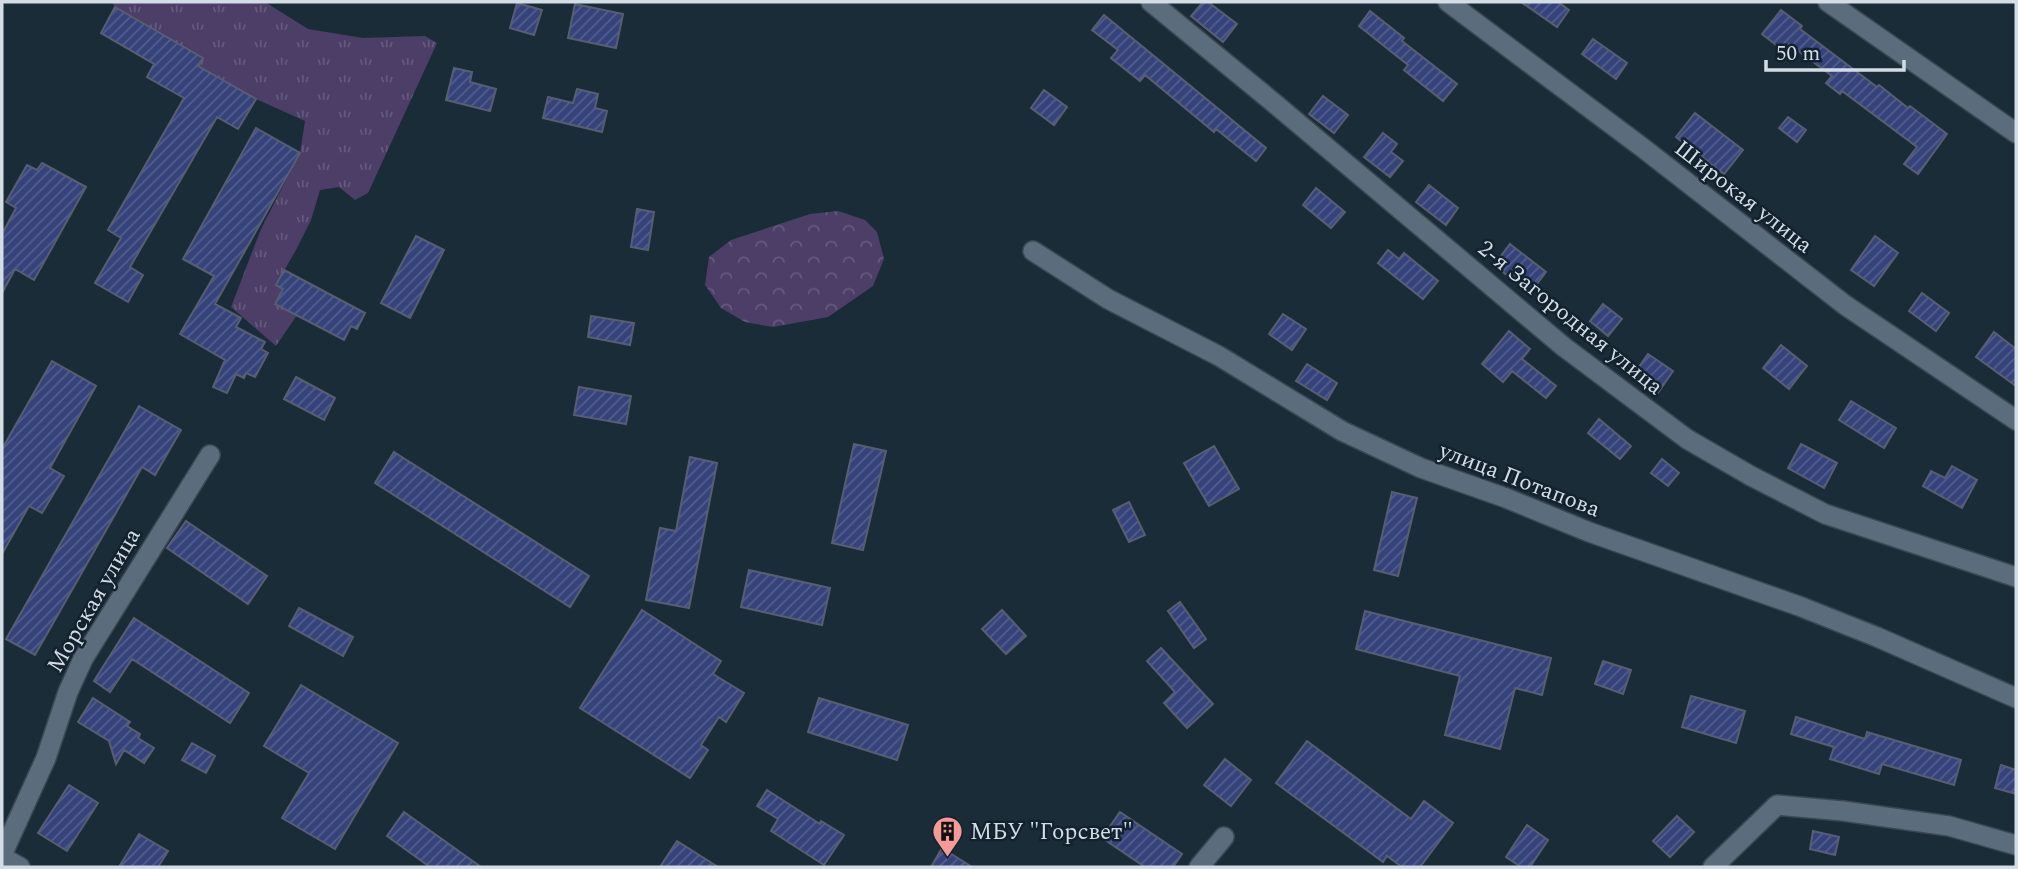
<svg xmlns="http://www.w3.org/2000/svg" width="2018" height="869" font-family="Spectral,serif">
  <style>
    .grass { fill: url(#grass-tufts) }
    .forest { fill: url(#forest-crowns) }
    .building { fill: url(#building-hatch); stroke: #585e72; stroke-width: 2 }
    .lines { fill: none; stroke-linecap: round; stroke-linejoin: round }
    .minor-casing { stroke: #3b4853; stroke-width: 22 }
    .minor { stroke: #5b6d7d; stroke-width: 19 }
    .labels { text-anchor: middle; stroke-width: 5; stroke-linejoin: round; paint-order: stroke }
    .street-label { font-size: 23px; fill: #d3dde6; stroke: #12222f }
    .poi-label { font-size: 23px; fill: #d3dde6; stroke: #12222f; text-anchor: start }
  </style>
  <defs>
    <pattern id="grass-tufts" width="24" height="20" patternUnits="userSpaceOnUse" patternTransform="scale(1.75)"><rect width="24" height="20" fill="#4c3e67"/><path d="M3 7l-1-3M5 7V3M7 7l1-3M15 17l-1-3M17 17v-4M19 17l1-3" fill="none" stroke="#65597d"/></pattern>
    <pattern id="forest-crowns" width="20" height="18" patternUnits="userSpaceOnUse" patternTransform="scale(1.75)"><rect width="20" height="18" fill="#4c3e67"/><path d="M2 6a3 3 0 1 1 6 0M12 15a3 3 0 1 1 6 0" fill="none" stroke="#65597d"/></pattern>
    <pattern id="building-hatch" width="6" height="6" patternUnits="userSpaceOnUse" patternTransform="scale(1.75)"><rect width="6" height="6" fill="#36437b"/><path d="M-1 1l2-2M0 6l6-6M5 7l2-2" fill="none" stroke="#525e8e"/></pattern>
  </defs>
  <rect width="100%" height="100%" fill="#1b2c39"/>
  <path class="grass" d="M112,2h153l43,27 55,9 62,-2 12,7 -69,150 -13,7 -16,-13 -19,3 -9,30 -14,28 -21,37 7,4 14,26 -21,31 -45,-39 30,-78 39,-76 5,-32 -49,-22 -58,-33 5,-8 -88,-51z"/>
  <path class="forest" d="M838,211l27,9 12,12 7,27 -11,27 -45,31 -55,10 -28,-5 -24,-14 -16,-23 4,-28 22,-17 79,-26z"/>
  <path class="building" d="M1203,2h5l29,22 -14,18 -32,-26z
    M1521,2h37l11,8 -12,17z
    M517,3l25,7 -8,25 -24,-7z
    M575,4l48,10 -7,34 -48,-10z
    M115,7l88,51 -5,8 58,33 -18,30 -21,-12 -87,150 13,8 -15,27 -33,-19 26,-45 -13,-8 76,-132 -37,-21 7,-13 -53,-31z
    M1781,10l21,16 -2,3 77,58 2,-2 29,23 2,-2 37,28 -29,40 -14,-10 13,-17 -75,-56 -2,3 -14,-11 6,-7 -43,-32 -5,7 -22,-17z
    M1370,11l34,27 -2,3 55,43 -14,17 -39,-31 4,-5 -49,-39z
    M1104,15l162,133 -10,13 -40,-32 -2,3 -69,-57 -5,6 -29,-23 7,-8 -26,-20z
    M1593,39l34,24 -11,16 -34,-25z
    M454,68l18,4 -2,10 26,7 -6,22 -44,-11z
    M577,89l21,5 -3,14 12,3 -5,21 -59,-14 5,-21 25,6z
    M1044,90l23,17 -13,18 -23,-17z
    M1323,96l25,19 -14,18 -25,-19z
    M1695,113l48,37 -19,24 -48,-37z
    M1788,117l18,13 -9,12 -18,-14z
    M256,128l44,25 -85,151 26,14 -5,9 29,15 -4,7 7,4 -13,24 -9,-4 -2,5 -8,-4 -9,19 -14,-6 12,-27 -45,-26 34,-58 -31,-17z
    M1383,133l14,11 -6,8 12,9 -13,16 -26,-20z
    M42,163l44,24 -52,93 -19,-11 -13,24v-59l14,-26 -10,-6 21,-37 10,5z
    M1429,185l29,23 -12,17 -30,-23z
    M1316,188l29,24 -14,16 -28,-23z
    M637,209l17,3 -6,38 -17,-3z
    M416,236l28,14 -34,68 -29,-15z
    M1875,236l23,17 -24,33 -23,-16z
    M1510,244l36,28 -16,21 -36,-28z
    M1388,250l11,9 5,-6 34,28 -15,18 -45,-36z
    M284,270l81,43 -8,16 -6,-3 -7,14 -69,-36 8,-15 -7,-4z
    M1922,293l27,20 -13,18 -27,-20z
    M1603,304l19,15 -14,17 -18,-15z
    M1283,314l23,15 -14,21 -23,-16z
    M591,316l43,7 -4,22 -42,-8z
    M1509,331l21,18 -8,10 34,27 -10,12 -34,-27 -9,11 -21,-18z
    M1994,332l22,17v37l-40,-29z
    M1781,345l26,21 -18,23 -26,-21z
    M1648,354l25,17 -16,23 -25,-17z
    M52,361l44,25 -46,82 14,8 -22,37 -13,-7 -27,48v-105z
    M1307,364l30,19 -10,17 -31,-19z
    M296,377l39,21 -11,22 -40,-21z
    M579,387l52,9 -5,28 -52,-9z
    M1851,401l45,27 -12,20 -45,-28z
    M139,406l42,24 -26,45 -13,-8 -107,188 -29,-16z
    M1599,419l32,27 -11,13 -32,-26z
    M854,444l32,7 -23,99 -31,-7z
    M1801,444l36,19 -13,25 -36,-20z
    M1214,446l25,43 -30,17 -25,-43z
    M394,452l195,124 -19,31 -195,-124z
    M690,457l27,6 -28,145 -43,-8 14,-72 16,3z
    M1662,459l17,14 -11,13 -17,-13z
    M1952,466l25,14 -15,28 -39,-22 8,-15 14,7z
    M1392,492l25,6 -19,78 -24,-6z
    M1129,502l16,33 -16,7 -16,-32z
    M186,521l81,55 -19,28 -81,-56z
    M749,570l81,18 -8,37 -81,-18z
    M1180,602l26,37 -12,9 -26,-37z
    M299,608l54,29 -10,19 -54,-30z
    M642,610l79,51 -8,13 31,19 -18,29 -7,-5 -18,28 7,5 -18,28 -110,-70z
    M1002,610l24,26 -20,18 -24,-25z
    M1365,611l186,47 -9,37 -27,-7 -15,61 -55,-14 15,-59 -104,-27z
    M134,618l115,75 -19,30 -98,-64 -22,33 -16,-11z
    M1161,648l52,56 -26,24 -23,-25 11,-11 -28,-31z
    M1603,661l28,9 -8,24 -28,-10z
    M301,685l97,58 -63,106 -53,-31 27,-45 -45,-27z
    M1691,696l54,15 -9,32 -54,-16z
    M93,698l37,24 -3,4 13,8 -2,4 16,10 -10,15 -20,-13 -8,14 -7,-23 -31,-19z
    M819,698l89,27 -11,35 -89,-28z
    M1796,717l69,22 2,-7 94,28 -7,25 -72,-21 -3,10 -49,-15 4,-12 -43,-13z
    M1307,741l104,78 13,-18 29,22 -33,44h-18l-15,-11 -4,6 -107,-79z
    M192,743l23,13 -9,17 -24,-13z
    M1225,759l26,21 -20,26 -27,-21z
    M2001,765l15,5v24l-21,-6z
    M69,785l29,18 -31,48 -29,-18z
    M767,790l53,34 1,-3 23,14 -20,30 -53,-34 7,-12 -21,-13z
    M404,812l77,55h-51l-43,-31z
    M1120,812l62,42 -9,13h-28l-43,-29z
    M1677,816l17,16 -24,25 -17,-16z
    M1527,825l21,15 -18,27h-9l-15,-10z
    M1813,831l26,6 -4,18 -25,-6z
    M139,834l29,17 -10,16h-39z
    M677,841l41,26h-58z
    M942,848l30,19h-41z"/>
  <g class="lines">
    <defs>
      <path id="minor" d="M1151,2l123,101 290,244 123,92 64,37 74,38 191,63
        M1448,2l195,146 202,157 171,115
        M1828,2l188,131
        M1033,251l75,48 111,57 123,75 79,37 85,30 83,34 210,74 78,31 139,61
        M2,855l44,-97 22,-66 15,-33 127,-204
        M2,857l18,10
        M1199,867l25,-30
        M1713,867l64,-62 66,6 106,15 67,19"/>
    </defs>
    <use href="#minor" class="minor-casing"/>
    <use href="#minor" class="minor"/>
  </g>
  <defs>
    <symbol id="building-pin" viewBox="-11 -11 22 30"><path d="M0 17L-7.5 6A9.5 9.5 0 1 1 7.5 6Z" fill="#f59b97" stroke="#12222f"/><path d="M-4-6H4V6H1V3H-1V6H-4ZM-2.5-4.3h1.7v1.8h-1.7ZM.8-4.3h1.7v1.8H.8ZM-2.5-1h1.7V.8h-1.7ZM.8-1h1.7V.8H.8Z" fill="#111"/></symbol>
  </defs>
  <g fill-rule="evenodd">
    <use href="#building-pin" x="930" y="814" width="35" height="47"/>
  </g>
  <g class="labels">
    <g class="street-label">
      <text transform="translate(1744 196) rotate(38)" y="8">Широкая улица</text>
      <text transform="translate(1571 317) rotate(39)" y="8">2-я Загородная улица</text>
      <text transform="translate(1520 479) rotate(21)" y="8">улица Потапова</text>
      <text transform="translate(93 600) rotate(-60)" y="8">Морская улица</text>
    </g>
    <g class="poi-label">
      <text x="970" y="839">МБУ "Горсвет"</text>
    </g>
  </g>
  <rect width="2018" height="869" fill="none" stroke="#d3dde6" stroke-width="7"/>
  <path d="M1766 60v10h138v-10" fill="none" stroke="#d3dde6" stroke-width="3.5"/>
  <text x="1776" y="60" font-size="21" fill="#d3dde6" stroke="#12222f" stroke-width="5" paint-order="stroke">50 m</text>
</svg>
